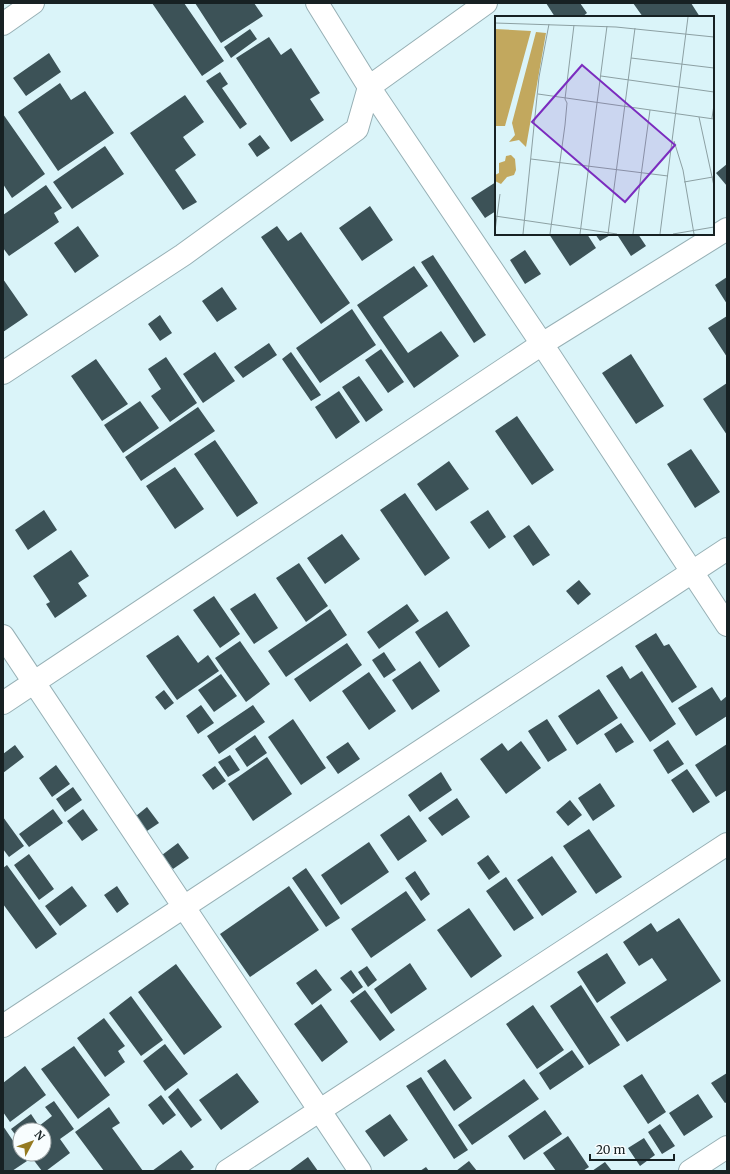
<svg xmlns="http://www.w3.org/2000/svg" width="730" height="1174" font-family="Merriweather,serif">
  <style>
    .building { fill: #3c5257 }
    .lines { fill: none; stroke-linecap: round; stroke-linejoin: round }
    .minor-casing { stroke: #97b0b5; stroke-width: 24 }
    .minor { stroke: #fff; stroke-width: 22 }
    .inset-road { fill: none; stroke: #8ca0a3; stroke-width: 1 }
    .view { fill: #7b2cbf; fill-opacity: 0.15; stroke: #7b2cbf; stroke-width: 2 }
    .inset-edge { fill: none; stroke: #172123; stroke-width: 2 }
  </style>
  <rect width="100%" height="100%" fill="#daf4f9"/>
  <path class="building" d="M152,3h32l40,58 -22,15z
    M195,3h59l9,13 -42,27z
    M546,3h34l7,10 -5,4h-27z
    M633,3h58l9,14h-57z
    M250,29l7,10 -26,19 -7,-11z
    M269,37l12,18 10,-7 29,45 -10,6 14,21 -33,22 -55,-84z
    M49,53l12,19 -35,24 -13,-18z
    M220,72l8,12 -6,4 25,36 -7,5 -34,-48z
    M60,83l11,17 14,-9 29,42 -56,38 -40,-59z
    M185,95l19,27 -21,15 13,18 -21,15 22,32 -14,8 -53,-77z
    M3,114l42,60 -33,24 -9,-14z
    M260,135l10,13 -13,9 -9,-13z
    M105,146l19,28 -52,35 -19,-27z
    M727,164v22l-11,-13z
    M496,182v29l-11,7 -14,-20z
    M46,185l16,23 -8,5 5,9 -50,34 -6,-8v-33z
    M370,206l23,34 -31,21 -23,-33z
    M78,226l21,30 -24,17 -21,-30z
    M277,226l11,15 13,-9 49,71 -29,21 -60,-87z
    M549,234h38l9,14 -26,18z
    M595,234h17l-12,7z
    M621,234h17l8,12 -15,10 -13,-20z
    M525,250l16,24 -16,10 -15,-24z
    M433,255l53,80 -12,8 -53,-81z
    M414,266l14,20 -45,31 25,36 33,-22 18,25 -45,32 -57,-83z
    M727,277v27l-12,-19z
    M3,279l25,36 -25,17z
    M222,287l15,22 -20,13 -15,-21z
    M352,309l24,36 -56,38 -24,-35z
    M160,315l12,18 -12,8 -12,-17z
    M727,316v41l-19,-29z
    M269,343l8,12 -34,23 -9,-11z
    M381,349l23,33 -16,11 -23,-33z
    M215,352l20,29 -32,22 -20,-29z
    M291,352l30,43 -10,6 -29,-42z
    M631,354l33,52 -28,18 -34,-51z
    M166,357l31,46 -27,19 -19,-26 10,-7 -13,-20z
    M96,359l32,45 -26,17 -31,-45z
    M359,376l24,34 -17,12 -24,-35z
    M727,383v52l-24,-36z
    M339,391l21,31 -24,17 -21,-32z
    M140,401l19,27 -36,25 -19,-28z
    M198,407l17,24 -74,50 -16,-24z
    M517,416l37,54 -22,15 -37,-54z
    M215,440l43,63 -21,14 -43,-63z
    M691,449l29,43 -25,16 -28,-44z
    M449,461l20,28 -33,22 -19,-27z
    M175,467l29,42 -29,20 -29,-43z
    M405,493l45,65 -25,18 -45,-66z
    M44,510l13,20 -29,20 -13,-20z
    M488,510l18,27 -17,12 -19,-27z
    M529,525l21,30 -17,11 -20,-30z
    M342,534l18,25 -35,25 -18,-26z
    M71,550l18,26 -11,7 9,13 -32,22 -9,-14 4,-2 -17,-26z
    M299,563l29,43 -22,16 -30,-44z
    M579,580l12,14 -13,11 -12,-14z
    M255,593l23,35 -24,16 -24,-35z
    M214,596l26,38 -20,14 -27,-38z
    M407,604l12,17 -40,28 -12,-17z
    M330,609l17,26 -61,42 -18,-26z
    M447,611l23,35 -31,22 -24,-36z
    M656,633l8,13 5,-2 28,43 -25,16 -37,-57z
    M178,635l20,28 10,-8 11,16 -42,29 -31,-44z
    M240,641l30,43 -24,18 -31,-44z
    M347,643l15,22 -52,37 -16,-23z
    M384,652l12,18 -12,8 -12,-18z
    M420,661l20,30 -28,19 -20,-30z
    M622,666l8,13 12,-8 34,53 -26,18 -44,-66z
    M369,672l27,39 -27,19 -27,-39z
    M221,674l16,22 -23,16 -16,-22z
    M712,687l9,14 6,-5v20l-31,20 -18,-28z
    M599,689l19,29 -41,27 -19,-29z
    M164,690l10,13 -9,7 -10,-13z
    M201,705l13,18 -16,11 -12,-18z
    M253,705l12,17 -46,32 -12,-18z
    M293,719l33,49 -25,17 -33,-48z
    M547,719l20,31 -19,12 -20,-31z
    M621,723l13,19 -18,11 -12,-19z
    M255,735l12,18 -20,14 -12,-18z
    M668,740l16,24 -16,10 -15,-24z
    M521,741l20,27 -35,26 -26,-35 22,-16 6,8z
    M348,742l12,17 -22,15 -12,-17z
    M727,744v46l-11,7 -21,-32z
    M15,745l9,12 -21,16v-19z
    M230,755l10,15 -12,7 -10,-15z
    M267,757l25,37 -39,27 -25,-37z
    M56,765l14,19 -18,13 -13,-19z
    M215,766l11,15 -13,9 -11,-15z
    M687,769l23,33 -17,11 -22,-33z
    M441,772l11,18 -32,22 -12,-17z
    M600,783l15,23 -22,15 -15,-23z
    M73,787l9,13 -17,12 -9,-13z
    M457,798l13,19 -28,19 -14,-18z
    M570,800l12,15 -14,11 -12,-14z
    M147,807l12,16 -12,8 -11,-15z
    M53,809l10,14 -34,24 -10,-13z
    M83,809l15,21 -16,11 -15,-20z
    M409,815l18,26 -29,20 -18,-26z
    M3,817l21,29 -15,11 -6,-8z
    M589,829l33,48 -26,17 -33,-48z
    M369,842l20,30 -48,33 -20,-30z
    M178,843l11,15 -16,11 -11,-14z
    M29,854l25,35 -15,11 -25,-35z
    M488,855l12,17 -11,8 -12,-17z
    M552,856l25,36 -35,24 -25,-36z
    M7,865l50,69 -21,15 -33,-45v-36z
    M306,868l34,50 -14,9 -34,-49z
    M415,871l15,23 -9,7 -16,-23z
    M506,877l28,41 -20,13 -28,-40z
    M72,886l15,20 -27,20 -15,-20z
    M117,886l12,18 -12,9 -13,-18z
    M289,886l30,44 -69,47 -30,-43z
    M406,891l20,29 -55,38 -20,-29z
    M469,908l33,48 -31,22 -34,-48z
    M679,918l42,63 -94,61 -17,-25 57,-37 -15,-22 -13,8 -16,-24 28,-19 6,9z
    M607,953l19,30 -29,20 -20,-31z
    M410,963l17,26 -36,25 -17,-25z
    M176,964l46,63 -38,28 -46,-63z
    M367,966l10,14 -9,7 -10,-15z
    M316,969l16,21 -20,15 -16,-22z
    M351,970l12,17 -10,7 -13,-16z
    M581,985l39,60 -31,20 -39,-59z
    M365,990l30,40 -15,11 -30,-40z
    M131,996l32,44 -22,16 -32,-43z
    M321,1004l27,38 -26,20 -28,-38z
    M533,1005l31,45 -27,19 -31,-45z
    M104,1018l21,28 -7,5 7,11 -20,15 -28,-39z
    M165,1044l23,30 -23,17 -22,-30z
    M74,1046l36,49 -32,24 -37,-50z
    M572,1050l12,17 -34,23 -11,-17z
    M445,1059l27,39 -18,13 -27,-40z
    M25,1066l21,29 -36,27 -7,-10v-29z
    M237,1073l22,29 -38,28 -22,-30z
    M727,1073v29l-2,1 -14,-20z
    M642,1074l24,38 -18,12 -25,-38z
    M421,1077l47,73 -14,9 -48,-73z
    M524,1079l15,20 -67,46 -14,-20z
    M178,1088l24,32 -11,8 -23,-31z
    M698,1094l15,23 -29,19 -15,-23z
    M161,1095l15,20 -13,10 -15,-20z
    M54,1101l20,28 -14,10 10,14 -24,18h-4l-13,-17h15v-24h-24v11l-9,-12 20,-15 8,12 13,-10 -7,-9z
    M109,1107l11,16 -8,5 31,43h-39l-29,-39z
    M545,1110l17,24 -38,26 -16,-24z
    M390,1114l18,26 -24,17 -19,-26z
    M660,1124l15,22 -13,8 -14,-22z
    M3,1126l17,25v3h2l5,7 -15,10h-9z
    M568,1136l21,31 -6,4h-27l-13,-18z
    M644,1138l11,17 -15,11 -12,-18z
    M181,1150l13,17 -5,4h-37z
    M308,1157l10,14h-29z
    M469,1161l8,10h-21z
    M605,1162l7,9h-20z
    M426,1167l3,4h-9z"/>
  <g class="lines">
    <defs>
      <path id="minor" d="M317,3l52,84 173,257 185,281
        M3,24l30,-21
        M3,373l180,-118 174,-126 12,-42 117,-84
        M3,636l357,535
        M3,703l539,-359 185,-115
        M3,1026l724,-477
        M227,1171l500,-327
        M690,1171l37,-24"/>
    </defs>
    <use href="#minor" class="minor-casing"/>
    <use href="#minor" class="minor"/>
  </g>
  <g transform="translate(495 16)">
    <rect width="219" height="219" fill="#daf4f9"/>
    <path d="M0,13l36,2 -26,95h-10zM41,16l10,1 -20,114 -7,-7 -10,2 6,-7 -3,-12zM11,140l5,-1 4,4 1,11 -2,5 -7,2 -6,7 -6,-3v-6l4,-2v-10l6,-2z" fill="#c2a85e"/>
    <path class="inset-road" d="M0,7l121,4 98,10M136,42l83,10M106,60l113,16M43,78l176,25M204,101l15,69M217,102l2,-13M179,125l9,29 11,64M36,143l137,17M189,166l29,-5M0,200l122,18M0,215l5,-37M28,218l16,-157 10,-53M55,218l15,-109 2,-22 -2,-4 9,-74M85,218l27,-208M113,218l27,-206M138,218l17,-124M165,218l28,-217M178,218l41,-7"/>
    <path class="view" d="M87,49l93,80 -50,57 -93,-80z"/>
    <rect width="219" height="219" class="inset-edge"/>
  </g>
  <rect width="730" height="1174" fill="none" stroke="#172123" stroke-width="8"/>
  <g transform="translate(32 1142) rotate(49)"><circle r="19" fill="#f8fdfe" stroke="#9ea5a6"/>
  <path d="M0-3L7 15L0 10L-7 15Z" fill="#957a21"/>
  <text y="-6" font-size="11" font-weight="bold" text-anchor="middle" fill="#172123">N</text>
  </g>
  <path d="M590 1154v6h84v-6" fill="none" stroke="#172123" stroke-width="2"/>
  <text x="596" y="1154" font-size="12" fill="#172123" stroke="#f8fdfe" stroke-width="3" paint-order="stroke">20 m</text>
</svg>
